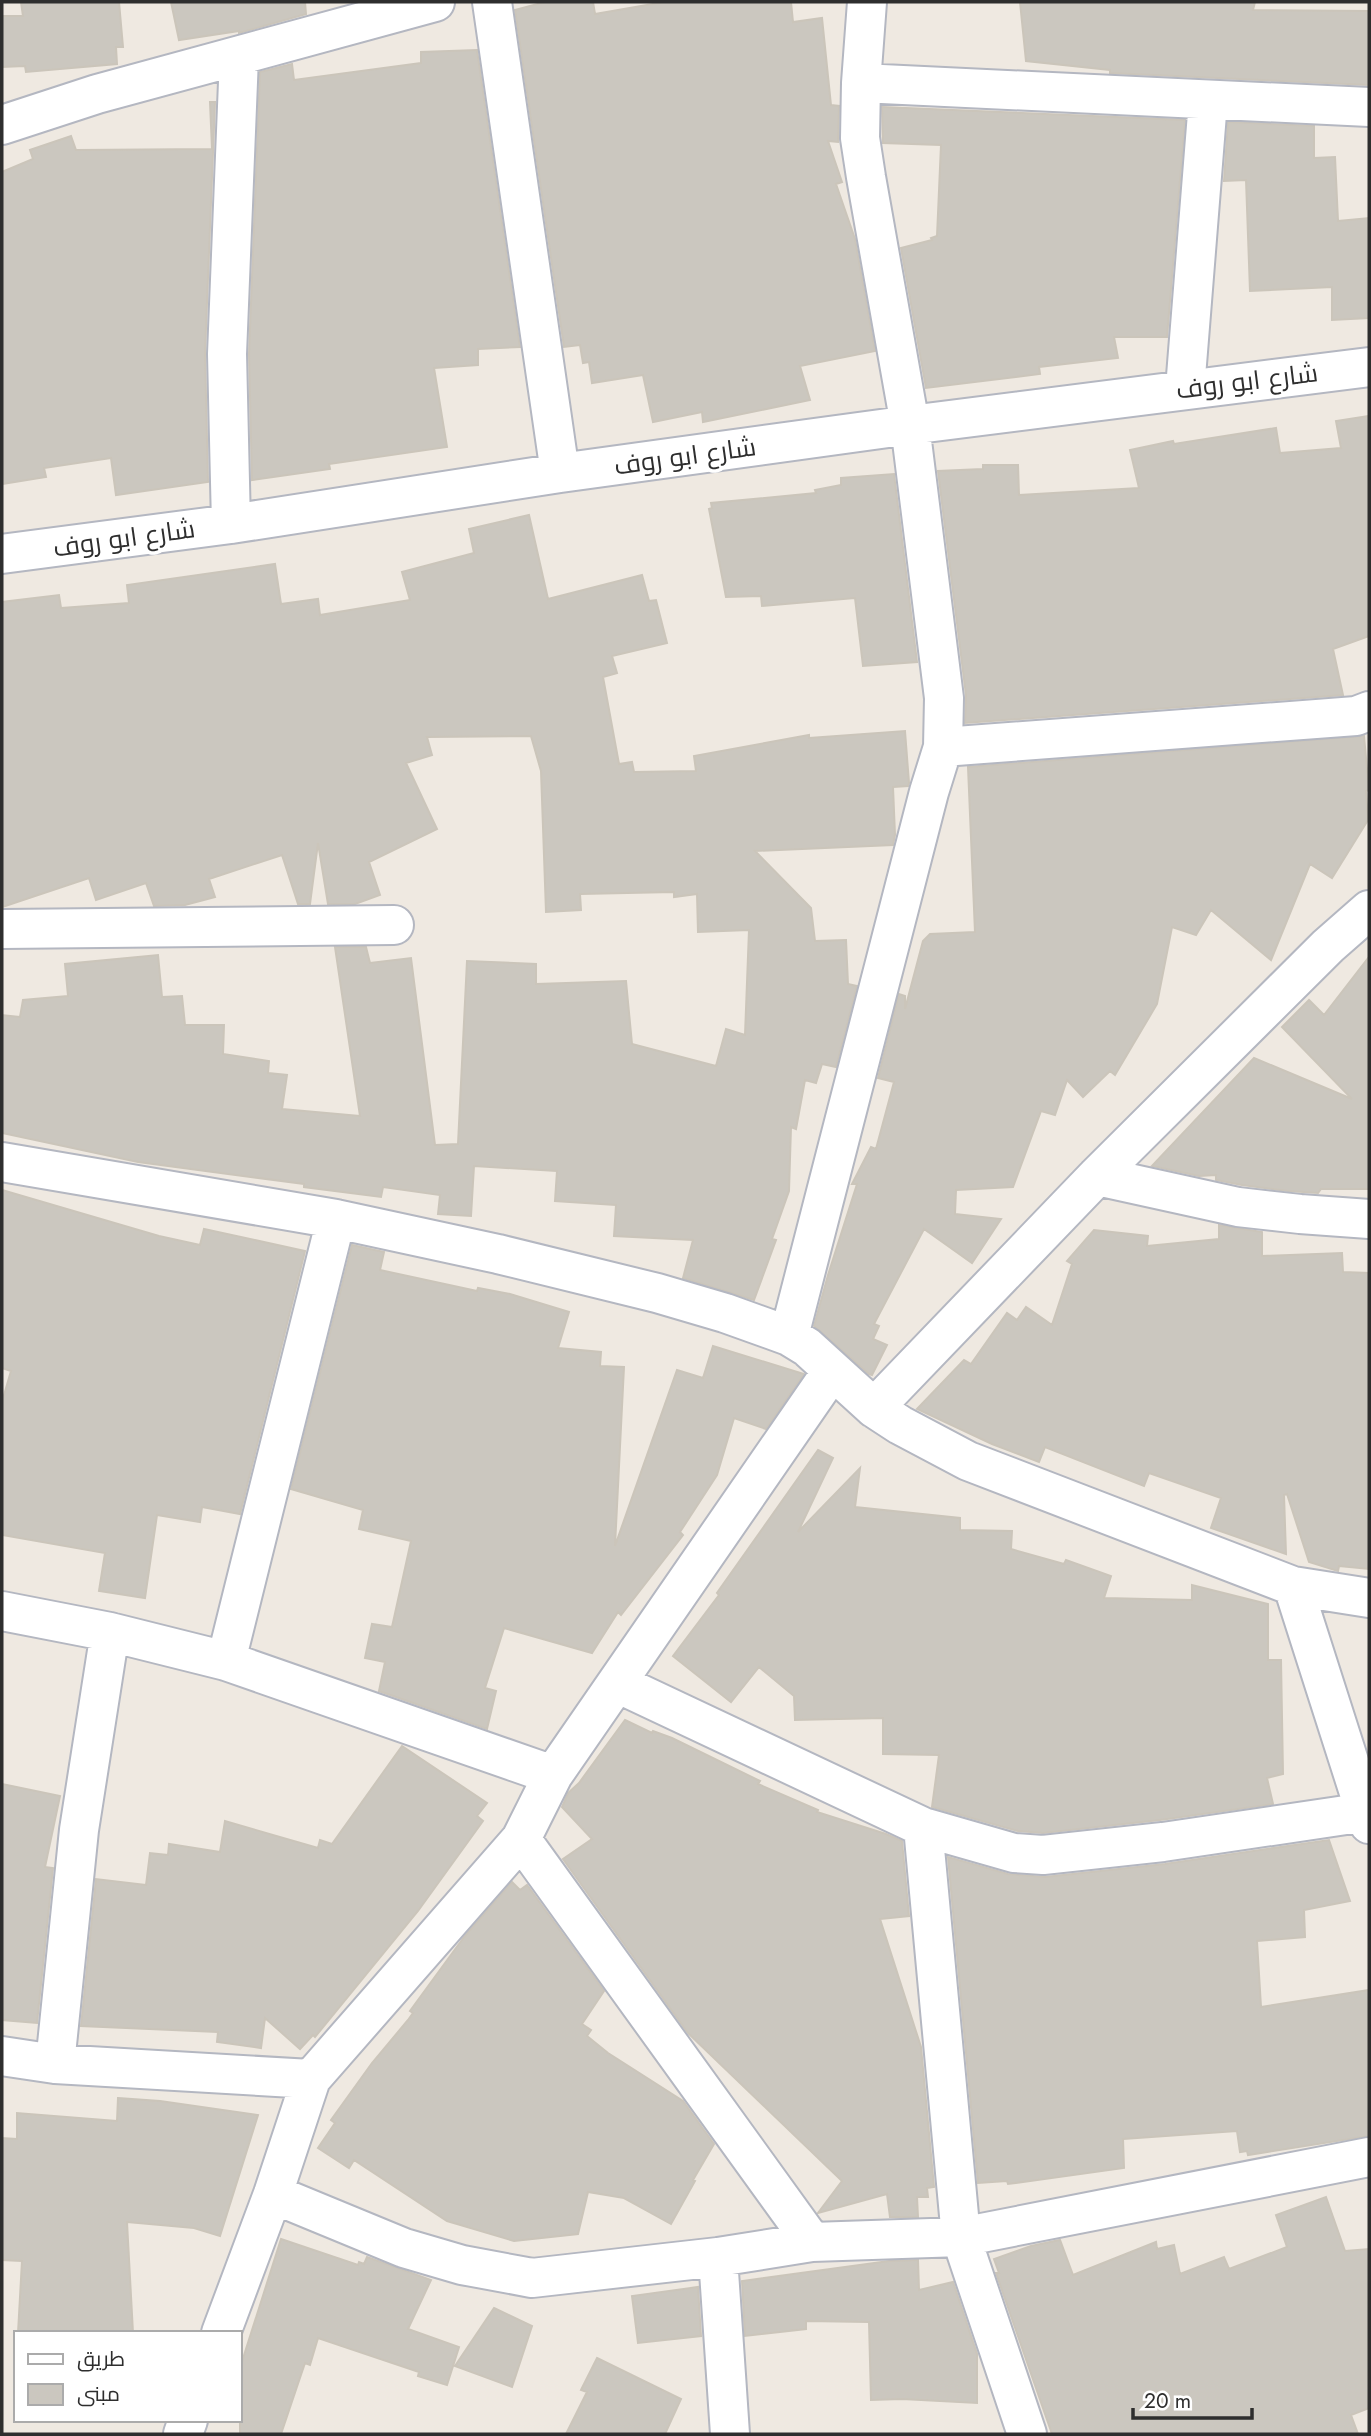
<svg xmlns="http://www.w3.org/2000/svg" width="1371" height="2436" font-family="Jost,Cairo,sans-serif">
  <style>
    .building { fill: #cbc7bf; stroke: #cbc5ba; stroke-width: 2 }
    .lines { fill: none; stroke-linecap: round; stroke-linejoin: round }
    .minor-casing { stroke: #b4b7c1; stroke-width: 42 }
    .minor { stroke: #fff; stroke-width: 38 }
    .labels { text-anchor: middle; stroke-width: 7; stroke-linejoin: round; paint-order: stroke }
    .street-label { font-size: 26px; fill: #2e2e2e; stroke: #fff }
  </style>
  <rect width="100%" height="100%" fill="#efe9e1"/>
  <path class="building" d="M21,2h98l4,45h-7l1,17 -91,8 -1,-6 -23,1v-51h21z
    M171,2h134l1,12 -67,19v-2l-60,9z
    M545,2h48l2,12 69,-12h127l2,20 29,-4 9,87 8,1 -1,36 -10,-1 14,41 -6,2 19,55 20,112 -75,15 10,34 -107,22 -1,-10 -49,10 -10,-47 -51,8 -3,-21 -6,1 -3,-18 -16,2 -49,-337z
    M1020,2h235l-2,8 116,1v74l-259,-12v-3l-84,-9z
    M477,50l43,297 -42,2v16l-44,3 13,79 -118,17 1,5 -78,11 -3,-126 11,-282 32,-8 2,16 127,-17v-11z
    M210,102h5l-10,251 3,129 -92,13 -5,-37 -67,10 2,9 -44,7v-312l31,-13 -3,-9 41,-14 5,14 136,-1z
    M882,107l303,13 -18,217h-53l4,21 -79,9 1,7 -114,14 -25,-140 31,-8 -1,-2 6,-2 4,-91 -58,-2z
    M1228,122l86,4v32l21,-1 3,64 31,-3v100l-37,2v-33l-82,4 -4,-111 -22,1z
    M1369,416v220l-36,13 10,46 -378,28 1,-28 -28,-224 45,-2v-4h35l1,30 120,-7 -9,-38 43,-9 1,3 102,-16 4,25 61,-5 -5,-27z
    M894,474l23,188 -54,4 -8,-68 -93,8 -1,-10 -35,1 -17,-88 3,-1 -1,-5 105,-10 -1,-3 26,-5v-7z
    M529,515l19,84 94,-24 7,26 7,-1 11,43 -55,13 5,17 -14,4 16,87 13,-2 2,10 62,-1 -2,-15 115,-21v3l96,-7 4,52 -1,3 -15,1 2,48 -2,10 -138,6 56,57 4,33 31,-1 2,44 9,2 -21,81 -14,-3 -6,19 -11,-3 -9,49 -5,-2 -2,64 -17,48 4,1 -22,60 -71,-22 10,-38 -79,-4 2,-31 -61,-4 2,-30 -83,-5 -3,50 -33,-2 2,-19 -57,-8 -2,10 -77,-10v-3l-166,-22 -136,-29v-118l18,2 3,-17 45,-4 -3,-32 93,-9 4,42 20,-1 3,29h39l-1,29 46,7 -1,12 19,2 -5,34 78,7 -25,-169h31l4,16 41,-5 24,187 23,-1 9,-183 69,3v20l90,-3 6,63 84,22 10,-37 19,6 4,-105 -51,2 -1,-38 -23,3v-5l-94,2 1,16 -35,2 -5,-141 -10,-35 -104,1 5,18 -26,8 31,66 -68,33 11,33 -25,9h-27l-10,-61 -8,61h-12l-16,-49 -73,24 6,18 -30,8 -31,1 -8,-23 -50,17 -7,-22 -87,29v-305l57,-7 2,13 68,-5 -2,-18 148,-21 6,40 37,-5 2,16 90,-15 -8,-28 72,-19 -5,-24z
    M1364,736l5,54 -3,1 2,29 -36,58 -22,-14 -39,96 -60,-50 -15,25 -24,-8 -15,77 -42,71 -5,-4 -27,26 -16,-17 -12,35 -14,-4 -28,76 -57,3 -1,24 46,5 -29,44 -48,-34 -50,95 5,2 -6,13 14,6 -15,30 -3,-1 -55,-48 14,-51 29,-91h-5l19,-37 5,2 18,-67 -16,-4 21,-84 6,2v13l18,-68 7,-7 45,-2 -7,-165z
    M1369,957v232h-48l-3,4 -30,-2 -46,-6 -26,-5v-5l-17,1 -47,-10 102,-108 98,41 -70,-72 27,-27 15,15z
    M2,1190l157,46 41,9 4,-16 101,22 -65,263 -38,-7 -2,15 -43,-7 -12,83 -46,-7 6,-38 -103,-18v-133l9,-31 -9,-3z
    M1219,1225l43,7v24l80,-3 1,19 26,1v296l-30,-3 -1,5 -29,-9 -22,-68 -3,1 2,59 -75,-26 10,-30 -72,-25 -5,13 -99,-39 -6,15 -47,-18 -75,-35 47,-49 7,4 36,-51 10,7 9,-13 26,18 20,-61 -5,-3 27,-31 54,6 -1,10 72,-7z
    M352,1245l32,7 -4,18 97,21 1,-3 32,6 59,18 -11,36 43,4 -1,14 24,1 -9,179 62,-176 26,8 10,-32 91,28 -38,55 -32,-11 -17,57 -37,57 3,3 -62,80 -3,-3 -26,41 -88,-25 -19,60 11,3 -9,38 -108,-38 6,-29 -20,-4 7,-34 20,3 19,-86 -52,-12 4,-19 -72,-21z
    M818,1450l15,8 -35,74 62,-64 -5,39 105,11v12l52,1 -1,18 53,15 2,-4 45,16 -7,22 88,2v-15l76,19v56h13l2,114 -16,4 6,26 -113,16 -117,13 -25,-2 -86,-24 7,-52 -56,-1v-36l-88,2 -1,-24 -35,-29 -28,35 -58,-46 46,-61 -2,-2z
    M625,1720l27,13 1,-2 19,7 88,43 -2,3 60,26 -1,2 69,22 16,7 7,75 -29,3 41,128 13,140 -7,1 1,9h-11l1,20h-28l-3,-23 -69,19 24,-32 -154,-148 -125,-174 29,-20 -30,-32 6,-14 11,-10z
    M402,1746l85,57 -10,13 6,5 -65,90 -103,126 -2,-2 -13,14 -35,-31 -4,30 -44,-6 1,-10 -137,-6 15,-147 50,6 4,-32 18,2 1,-11 51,8 5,-31 93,27 2,-8 12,4z
    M2,1784l58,12 -15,71 8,1 -16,155 -35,-3z
    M1329,1840l21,61 -46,9 1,27 -48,4 4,66 108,-17v146l-121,19 -1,-4 -7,1 -3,-21 -114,8 1,29 -116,16 -1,-3 -29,2 -30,-326 60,17 37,3 120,-13z
    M512,1882l8,8 7,-5 77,106 -22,33 9,6 -4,6 21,17 75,48 31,43 -21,36 2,1 -24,43 -47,-26 -36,-6 -10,42 -64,7 -67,-20 -93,-61 -5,8 -31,-20 17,-25 -4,-3 41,-57 36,-43 5,-7 -3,-2 54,-74z
    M118,2098l42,3 98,14 -38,121 -26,-8 -67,-6 6,111h-115l4,-72 -20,-1v-122l15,1v-26l100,8z
    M1326,2197l19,54 24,-2v159l-18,7 7,19h-306l-56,-161h3l-5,-14 37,-13 29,-6 13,35 83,-33 1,7 17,-4 6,29 44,-17 5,12 58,-22 -11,-32z
    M281,2239l77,26 1,-3 5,2 3,-7 64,23 -23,49 51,18 -12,38 -29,-9 1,-4 -101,-34 -8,27 -5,-2 -24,71h-41v-66z
    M918,2260l1,30 34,-8 24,72v49l-75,-4 -31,1 -2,-78 -63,-1v8l-61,7 -3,-55 147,-20z
    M698,2287l3,49 -63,7 -6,-47z
    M494,2308l38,18 -20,61 -57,-21z
    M597,2358l84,41 -16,35h-99l21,-42 -6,-2z"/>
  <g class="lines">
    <defs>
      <path id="minor" d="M492,2l68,471
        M867,2l-6,81 508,24
        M2,125l95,-31 338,-92
        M1185,389l23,-288
        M231,524l-4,-170 12,-297
        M2,554l229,-30 329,-51 350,-48 459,-58
        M943,747l413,-31 13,-5
        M2,929l392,-4
        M2,1162l334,57 162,35 159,39 68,20 64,23 18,11 67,61 26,17 68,36 325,125 76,12
        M1097,1176l141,31 62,7 69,5
        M789,1336l140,-544 14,-45 1,-49 -34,-273 -44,-248 -6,-39 1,-55
        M874,1408l223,-232 231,-230 41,-36
        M1293,1586l76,238
        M2,1611l108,21 116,29 327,114
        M226,1661l110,-442
        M617,1683l306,144 91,26 29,2 120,-13 203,-30
        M923,1827l38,410 66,197
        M521,1839l291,403
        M2,2056l53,8 256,15
        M55,2064l24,-234 31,-198
        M273,2194l131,54 58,17 70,13 186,-21 94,-15 149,-5 408,-80
        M718,2257l12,177
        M221,2333l52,-139 38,-115 210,-240 32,-64 279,-404
        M183,2434l5,-14"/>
    </defs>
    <use href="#minor" class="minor-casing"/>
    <use href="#minor" class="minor"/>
  </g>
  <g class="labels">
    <g class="street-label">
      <text transform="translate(1247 381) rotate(-7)" y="9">شارع ابو روف</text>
      <text transform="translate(685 456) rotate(-8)" y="9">شارع ابو روف</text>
      <text transform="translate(124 538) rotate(-8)" y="9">شارع ابو روف</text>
    </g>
  </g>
  <rect width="1371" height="2436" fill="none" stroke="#2e2e2e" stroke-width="7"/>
  <rect x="14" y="2331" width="228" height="91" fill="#ffffff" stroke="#ababab" stroke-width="2"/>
  <rect x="28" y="2354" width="35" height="10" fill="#ffffff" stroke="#ababab" stroke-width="2"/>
  <text x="77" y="2366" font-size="21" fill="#2e2e2e">طريق</text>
  <rect x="28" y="2384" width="35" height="21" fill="#cbc7bf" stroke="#ababab" stroke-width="2"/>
  <text x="77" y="2401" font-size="21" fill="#2e2e2e">مبنى</text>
  <path d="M1133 2408v10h119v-10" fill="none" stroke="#2e2e2e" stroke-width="3.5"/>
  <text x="1144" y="2408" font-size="21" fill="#2e2e2e" stroke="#ffffff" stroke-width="5" paint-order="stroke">20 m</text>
</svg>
